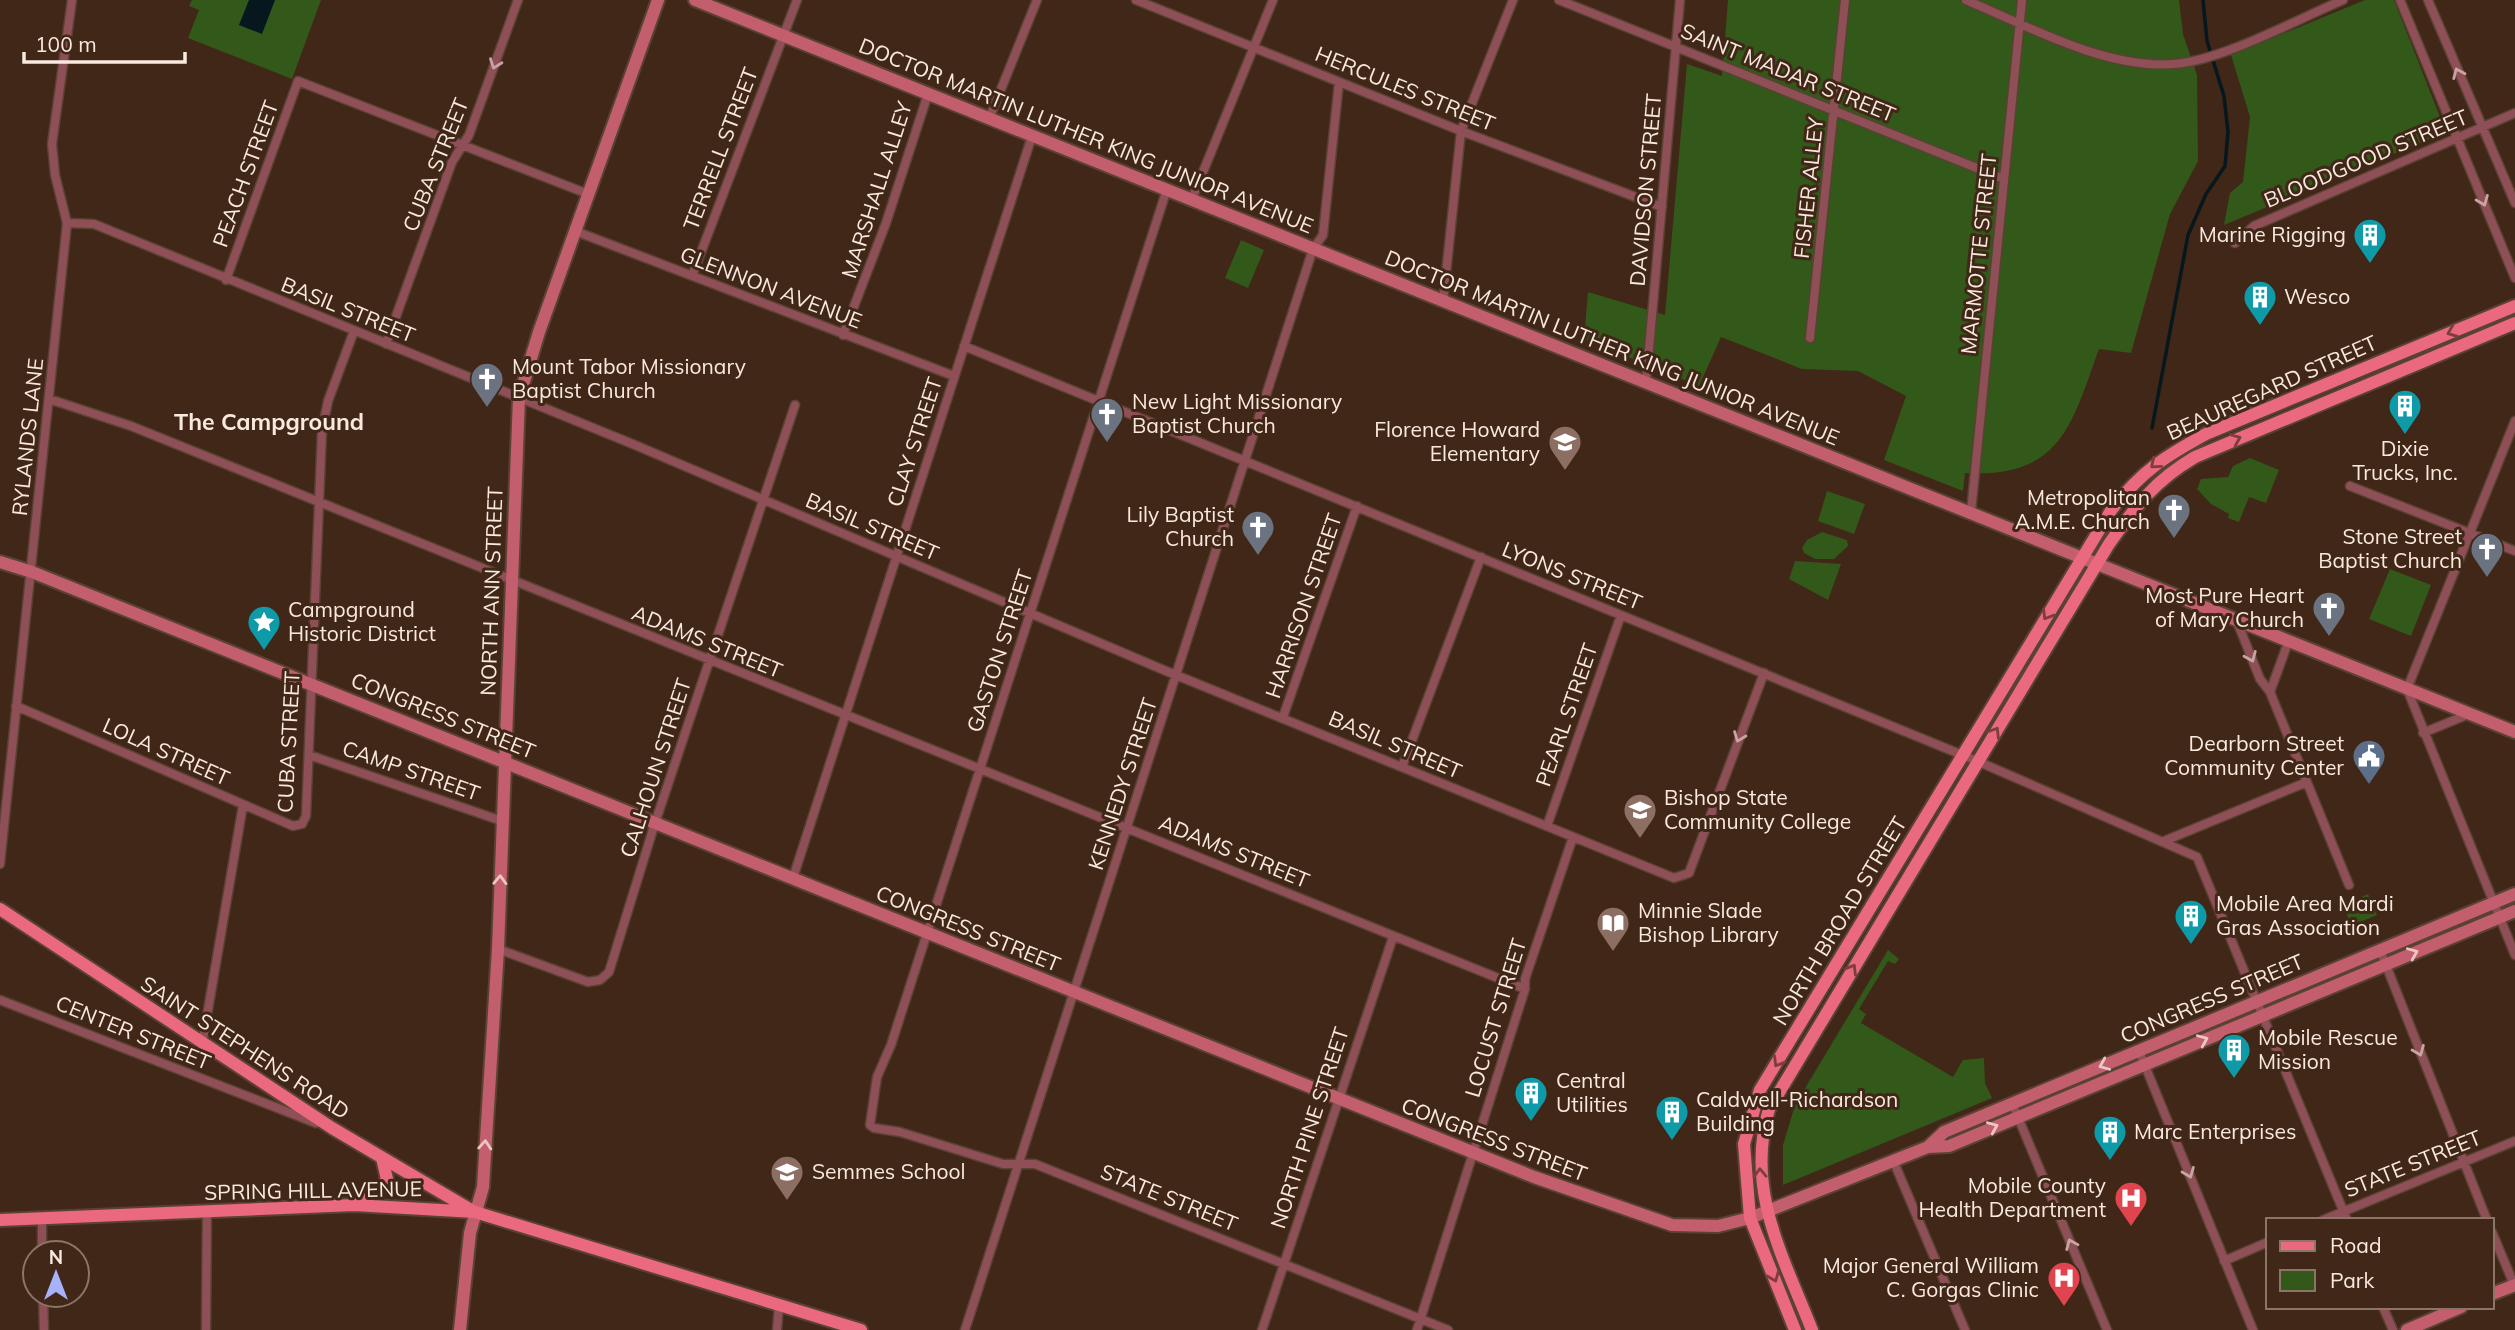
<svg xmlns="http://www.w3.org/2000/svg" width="2515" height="1330" font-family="Mulish,sans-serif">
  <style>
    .green { fill: #32581a }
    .water { fill: #07171e }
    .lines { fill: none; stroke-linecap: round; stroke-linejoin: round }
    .stream { stroke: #07171e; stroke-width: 3.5 }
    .street-casing { stroke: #5a4233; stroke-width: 11 }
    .secondary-casing { stroke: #5a4233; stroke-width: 16 }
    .primary-casing { stroke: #5a4233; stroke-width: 16 }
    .street { stroke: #8e4f57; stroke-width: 8 }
    .secondary { stroke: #c25e6d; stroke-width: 12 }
    .primary { stroke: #eb697e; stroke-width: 12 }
    .oneway { stroke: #c9a4a2 }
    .oneway2 { stroke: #7c3e3b }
    .oneway3 { stroke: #ecc6c2 }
    .labels { text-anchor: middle; stroke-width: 6; stroke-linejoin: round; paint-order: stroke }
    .street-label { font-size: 21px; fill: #fae9df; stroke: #402717 }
    .poi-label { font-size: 21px; fill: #fae9df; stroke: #402717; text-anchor: start }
    .neighbourhood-label { font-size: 23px; font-weight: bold; fill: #fae9df; stroke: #402717 }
  </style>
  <rect width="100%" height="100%" fill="#402717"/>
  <path class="green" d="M192,0h129l-29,79 -104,-41 11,-28 -10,-4z
    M1728,0h451l4,34 14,41 1,86 -28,53 -39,139 -32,-4c-28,77 -38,129 -134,124l-2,18 -79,-31 22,-64 -48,-25 -56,-2 -81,-32 -22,49 -115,-47 4,-47 77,23 22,-251 35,12z
    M2365,0h29l52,132 -222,93 6,-32 13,-11 7,-65 -19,-62z
    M1241,240l23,10 -16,38 -23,-10z
    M2250,458l29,12 -13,33 -17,-6 -10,25 -11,-4 1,-4 -18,-10 -14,-15 4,-10 27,-2 5,-11z
    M1827,491l38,13 -11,30 -36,-13z
    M1822,532l25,8 1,6 -14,13h-19l-11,-6 -2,-5 5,-8z
    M1795,561l46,3 -13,36 -39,-21z
    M2390,569l41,16 -20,51 -42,-17z
    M2368,894l9,21 -26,11 -8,-21z
    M1888,950l11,9 -4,5 -7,-3 -29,48 7,5 -5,9 92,54 10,-17 21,-2 1,25 7,15 -209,87v-40l12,-40z"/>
  <path class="water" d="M249,0h26l-13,34 -23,-9z"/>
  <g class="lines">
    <path class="stream" d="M2152,428l36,-193 18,-41 19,-28 3,-34 -4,-36 -17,-55 -4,-41"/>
    <defs>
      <path id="street" d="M1136,0l325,131 201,76
        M1559,0l445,179
        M1966,0c62,26 138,69 207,64 46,-2 125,-45 170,-64
        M2400,0l115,278
        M2428,0l87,203
        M989,119l48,-119
        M1167,189l-276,856 -14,32 -7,48 4,3 26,4 103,32h32l413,166
        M1192,199l81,-199
        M67,223l27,1 541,221 531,226 508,207 15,-5 75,-200
        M575,231l379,145
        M2235,243l19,-17 261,-113
        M692,276l105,-276
        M226,280l72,-199 290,113
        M1443,302l18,-171 52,-131
        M843,335l43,-112 42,-129
        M1810,338l35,-338
        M386,344l66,-182 17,-27 49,-135
        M964,346l1013,415 220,96 150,363
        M1646,383l34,-383
        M49,399l82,27 1394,563
        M2515,421l-108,268 108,266
        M2350,486l165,65
        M1971,512l51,-512
        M2236,619l24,60 10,13
        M2289,640l-19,52 79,193
        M16,706l277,120 9,-2 4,-8 16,-385 6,-30 26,-70
        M1283,717l74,-211
        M2423,733l46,-19
        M309,755l193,66
        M1402,767l79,-210
        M1547,826l74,-211
        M2164,841l143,-59
        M0,864l67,-641 -12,-48 -3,-31 20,-144
        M793,878l239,-742
        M498,949l90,33 12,-2 9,-8 46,-149 140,-418
        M2380,950l107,270
        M0,1000l316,123
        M202,1045l41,-240
        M2139,1051l114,279
        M2012,1103l95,227
        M1893,1160l72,170
        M42,1218v35
        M2323,1220l192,-79
        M2492,1232l23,55
        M2224,1261l44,-19
        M43,1295l1,35
        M2383,1307l10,23
        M206,1330l1,-119
        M777,1330l2,-25
        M965,1330l348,-1081 10,-14 16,-153
        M1262,1330l131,-393
        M1417,1330l108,-341v-10l48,-142"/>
      <path id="secondary" d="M695,0l1820,732
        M0,562l32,10 1502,605 138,48 46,1 32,-8 178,-71 21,-1 566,-235
        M1928,1147l16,-15 571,-238
        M2492,1294l23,-9
        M460,1330l10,-97 13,-46 15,-238 21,-551 20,-66 119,-332
        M2407,1330l54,-23"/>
      <path id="primary" d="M0,909l332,219 139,82
        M355,1205l27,-18 5,-8 -5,-21
        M0,1220l354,-15 121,7 386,118
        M1795,1330l-45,-112 -6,-74 16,-54 352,-581c30,-38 52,-52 94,-75l309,-128
        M1812,1330c-29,-74 -67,-140 -43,-221l340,-565c27,-38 45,-63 86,-87l320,-134"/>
    </defs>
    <use href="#street" class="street-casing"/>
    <use href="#secondary" class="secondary-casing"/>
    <use href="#primary" class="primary-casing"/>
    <use href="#street" class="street"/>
    <use href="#secondary" class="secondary"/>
    <use href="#primary" class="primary"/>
  </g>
  <defs><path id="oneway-chevron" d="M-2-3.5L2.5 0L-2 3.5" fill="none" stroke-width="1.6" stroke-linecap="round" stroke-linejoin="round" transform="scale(1.75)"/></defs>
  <g class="oneway">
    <use href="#oneway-chevron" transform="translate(495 64) rotate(110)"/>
    <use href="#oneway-chevron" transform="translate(2458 73) rotate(-113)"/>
    <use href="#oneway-chevron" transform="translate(2483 201) rotate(68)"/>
    <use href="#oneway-chevron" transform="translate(2251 657) rotate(67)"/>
    <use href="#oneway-chevron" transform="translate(1739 737) rotate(111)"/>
    <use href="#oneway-chevron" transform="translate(2419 1051) rotate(68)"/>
    <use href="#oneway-chevron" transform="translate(2189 1173) rotate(68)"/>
    <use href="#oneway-chevron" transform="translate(2071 1244) rotate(-113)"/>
  </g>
  <g class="oneway2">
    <use href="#oneway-chevron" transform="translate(2452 332) rotate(158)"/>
    <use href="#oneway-chevron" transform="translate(2236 439) rotate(-23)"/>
    <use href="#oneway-chevron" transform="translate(2155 464) rotate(140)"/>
    <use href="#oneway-chevron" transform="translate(2047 615) rotate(121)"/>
    <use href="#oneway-chevron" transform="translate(1995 732) rotate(-58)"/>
    <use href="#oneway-chevron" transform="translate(1852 969) rotate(-59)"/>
    <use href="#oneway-chevron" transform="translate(1778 1062) rotate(121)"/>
    <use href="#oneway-chevron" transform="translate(1760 1173) rotate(-92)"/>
    <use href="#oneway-chevron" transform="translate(1774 1277) rotate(68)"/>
  </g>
  <g class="oneway3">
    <use href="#oneway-chevron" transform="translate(500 880) rotate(-88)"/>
    <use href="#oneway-chevron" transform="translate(2413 953) rotate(-23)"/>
    <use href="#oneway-chevron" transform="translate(2203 1040) rotate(-23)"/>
    <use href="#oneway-chevron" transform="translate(2104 1065) rotate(157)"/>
    <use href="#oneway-chevron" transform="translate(1993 1127) rotate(-23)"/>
    <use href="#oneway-chevron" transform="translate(485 1145) rotate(-86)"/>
  </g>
  <defs>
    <symbol id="building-pin" viewBox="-11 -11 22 30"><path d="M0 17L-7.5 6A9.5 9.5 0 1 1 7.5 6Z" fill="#0f9aa8" stroke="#402717"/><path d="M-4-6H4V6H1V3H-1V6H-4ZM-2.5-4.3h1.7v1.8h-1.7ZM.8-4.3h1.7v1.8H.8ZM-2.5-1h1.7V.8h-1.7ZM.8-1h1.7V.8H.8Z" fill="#fff"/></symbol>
    <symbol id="church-pin" viewBox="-11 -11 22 30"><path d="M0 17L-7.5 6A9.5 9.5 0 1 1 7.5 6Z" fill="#6b7280" stroke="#402717"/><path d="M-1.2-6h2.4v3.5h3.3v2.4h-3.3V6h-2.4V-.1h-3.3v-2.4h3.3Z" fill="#fff"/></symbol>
    <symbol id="school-pin" viewBox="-11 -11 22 30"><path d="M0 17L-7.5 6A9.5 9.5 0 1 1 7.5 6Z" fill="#8d6e63" stroke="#402717"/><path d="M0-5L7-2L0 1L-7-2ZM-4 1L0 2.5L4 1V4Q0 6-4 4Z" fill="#fff"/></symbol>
    <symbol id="sight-pin" viewBox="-11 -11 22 30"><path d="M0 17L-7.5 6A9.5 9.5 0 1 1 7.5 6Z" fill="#0f9aa8" stroke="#402717"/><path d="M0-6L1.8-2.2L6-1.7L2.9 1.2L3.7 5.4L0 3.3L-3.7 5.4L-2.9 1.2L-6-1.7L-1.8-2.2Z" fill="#fff"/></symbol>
    <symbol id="civic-pin" viewBox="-11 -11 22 30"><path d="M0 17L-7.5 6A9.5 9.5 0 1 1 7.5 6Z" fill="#5c6f8a" stroke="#402717"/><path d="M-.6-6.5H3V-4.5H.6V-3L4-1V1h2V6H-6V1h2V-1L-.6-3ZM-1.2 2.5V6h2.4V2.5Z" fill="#fff"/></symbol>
    <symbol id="university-pin" viewBox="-11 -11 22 30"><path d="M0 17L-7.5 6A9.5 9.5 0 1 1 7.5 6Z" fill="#8d6e63" stroke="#402717"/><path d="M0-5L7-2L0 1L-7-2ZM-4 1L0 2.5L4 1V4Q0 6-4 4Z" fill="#fff"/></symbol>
    <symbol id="library-pin" viewBox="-11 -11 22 30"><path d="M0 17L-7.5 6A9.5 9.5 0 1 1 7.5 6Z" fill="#8d6e63" stroke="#402717"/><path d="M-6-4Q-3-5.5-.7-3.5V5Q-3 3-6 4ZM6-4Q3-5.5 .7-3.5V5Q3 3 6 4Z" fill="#fff"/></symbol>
    <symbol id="hospital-pin" viewBox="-11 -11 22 30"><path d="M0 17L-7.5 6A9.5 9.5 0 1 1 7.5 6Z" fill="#e0444e" stroke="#402717"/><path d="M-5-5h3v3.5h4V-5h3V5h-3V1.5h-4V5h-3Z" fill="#fff"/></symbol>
  </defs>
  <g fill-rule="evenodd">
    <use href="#building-pin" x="2351" y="216" width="38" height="52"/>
    <use href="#building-pin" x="2241" y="278" width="38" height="52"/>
    <use href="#church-pin" x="468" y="360" width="38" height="52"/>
    <use href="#building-pin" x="2386" y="387" width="38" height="52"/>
    <use href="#church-pin" x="1088" y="395" width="38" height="52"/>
    <use href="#school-pin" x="1546" y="423" width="38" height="52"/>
    <use href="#church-pin" x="2155" y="491" width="38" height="52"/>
    <use href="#church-pin" x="1239" y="508" width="38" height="52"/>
    <use href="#church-pin" x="2468" y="530" width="38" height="52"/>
    <use href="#church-pin" x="2310" y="589" width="38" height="52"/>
    <use href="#sight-pin" x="245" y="603" width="38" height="52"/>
    <use href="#civic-pin" x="2350" y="737" width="38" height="52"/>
    <use href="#university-pin" x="1621" y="791" width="38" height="52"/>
    <use href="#building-pin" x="2172" y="897" width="38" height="52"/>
    <use href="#library-pin" x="1594" y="904" width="38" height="52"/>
    <use href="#building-pin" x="2215" y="1031" width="38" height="52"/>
    <use href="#building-pin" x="1512" y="1074" width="38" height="52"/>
    <use href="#building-pin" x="1653" y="1093" width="38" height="52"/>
    <use href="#building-pin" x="2091" y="1113" width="38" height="52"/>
    <use href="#school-pin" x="768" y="1153" width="38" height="52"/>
    <use href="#hospital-pin" x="2112" y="1179" width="38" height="52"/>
    <use href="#hospital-pin" x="2045" y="1259" width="38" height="52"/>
  </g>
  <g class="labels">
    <g class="street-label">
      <text transform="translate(1788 73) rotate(22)" y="7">SAINT MADAR STREET</text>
      <text transform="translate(1405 89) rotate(22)" y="7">HERCULES STREET</text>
      <text transform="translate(1086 136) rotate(22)" y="7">DOCTOR MARTIN LUTHER KING JUNIOR AVENUE</text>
      <text transform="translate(721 149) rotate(-69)" y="7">TERRELL STREET</text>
      <text transform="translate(2366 159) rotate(-23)" y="7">BLOODGOOD STREET</text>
      <text transform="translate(436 165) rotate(-68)" y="7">CUBA STREET</text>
      <text transform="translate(246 174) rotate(-70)" y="7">PEACH STREET</text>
      <text transform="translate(1809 188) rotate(-84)" y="7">FISHER ALLEY</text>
      <text transform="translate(877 190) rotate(-72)" y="7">MARSHALL ALLEY</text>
      <text transform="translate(1646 190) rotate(-85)" y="7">DAVIDSON STREET</text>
      <text transform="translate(1979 254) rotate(-84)" y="7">MARMOTTE STREET</text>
      <text transform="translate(771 288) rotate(21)" y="7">GLENNON AVENUE</text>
      <text transform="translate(348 310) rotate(22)" y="7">BASIL STREET</text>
      <text transform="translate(1612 348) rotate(22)" y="7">DOCTOR MARTIN LUTHER KING JUNIOR AVENUE</text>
      <text transform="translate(2272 388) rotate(-24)" y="7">BEAUREGARD STREET</text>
      <text transform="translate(28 437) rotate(-84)" y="7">RYLANDS LANE</text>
      <text transform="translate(915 442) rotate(-72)" y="7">CLAY STREET</text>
      <text transform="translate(872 527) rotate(23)" y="7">BASIL STREET</text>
      <text transform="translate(1572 576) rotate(22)" y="7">LYONS STREET</text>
      <text transform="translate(492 591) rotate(-88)" y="7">NORTH ANN STREET</text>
      <text transform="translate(1304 606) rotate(-71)" y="7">HARRISON STREET</text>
      <text transform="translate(707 642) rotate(22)" y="7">ADAMS STREET</text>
      <text transform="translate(1000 651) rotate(-72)" y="7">GASTON STREET</text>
      <text transform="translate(1567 715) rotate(-71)" y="7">PEARL STREET</text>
      <text transform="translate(443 716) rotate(22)" y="7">CONGRESS STREET</text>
      <text transform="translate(289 742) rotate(-87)" y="7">CUBA STREET</text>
      <text transform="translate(1395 745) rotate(23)" y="7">BASIL STREET</text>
      <text transform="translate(166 752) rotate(24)" y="7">LOLA STREET</text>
      <text transform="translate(656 768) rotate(-72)" y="7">CALHOUN STREET</text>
      <text transform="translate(411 771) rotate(19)" y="7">CAMP STREET</text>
      <text transform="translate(1123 784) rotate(-72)" y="7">KENNEDY STREET</text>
      <text transform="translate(1234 852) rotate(22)" y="7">ADAMS STREET</text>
      <text transform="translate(1840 921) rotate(-59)" y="7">NORTH BROAD STREET</text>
      <text transform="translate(968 929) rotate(22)" y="7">CONGRESS STREET</text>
      <text transform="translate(2212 999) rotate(-23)" y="7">CONGRESS STREET</text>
      <text transform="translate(1496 1018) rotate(-73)" y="7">LOCUST STREET</text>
      <text transform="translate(133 1033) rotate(22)" y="7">CENTER STREET</text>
      <text transform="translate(245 1048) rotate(33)" y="7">SAINT STEPHENS ROAD</text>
      <text transform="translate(1310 1128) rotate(-72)" y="7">NORTH PINE STREET</text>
      <text transform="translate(1494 1140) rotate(21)" y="7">CONGRESS STREET</text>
      <text transform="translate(2413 1164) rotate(-22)" y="7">STATE STREET</text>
      <text transform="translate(313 1191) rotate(-1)" y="7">SPRING HILL AVENUE</text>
      <text transform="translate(1169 1198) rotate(22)" y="7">STATE STREET</text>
    </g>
    <g class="poi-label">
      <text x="2346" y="242" text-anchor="end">Marine Rigging</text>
      <text x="2284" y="304">Wesco</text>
      <text x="512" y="374">Mount Tabor Missionary<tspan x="512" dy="24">Baptist Church</tspan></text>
      <text x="1132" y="409">New Light Missionary<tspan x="1132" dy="24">Baptist Church</tspan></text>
      <text x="1540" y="437" text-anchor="end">Florence Howard<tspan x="1540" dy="24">Elementary</tspan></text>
      <text x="2405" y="456" text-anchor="middle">Dixie<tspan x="2405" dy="24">Trucks, Inc.</tspan></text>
      <text x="2150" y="505" text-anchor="end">Metropolitan<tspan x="2150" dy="24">A.M.E. Church</tspan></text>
      <text x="1234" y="522" text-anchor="end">Lily Baptist<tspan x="1234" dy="24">Church</tspan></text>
      <text x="2462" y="544" text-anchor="end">Stone Street<tspan x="2462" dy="24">Baptist Church</tspan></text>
      <text x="2304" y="603" text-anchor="end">Most Pure Heart<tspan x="2304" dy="24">of Mary Church</tspan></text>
      <text x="288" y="617">Campground<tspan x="288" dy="24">Historic District</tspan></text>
      <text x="2344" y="751" text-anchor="end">Dearborn Street<tspan x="2344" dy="24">Community Center</tspan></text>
      <text x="1664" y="805">Bishop State<tspan x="1664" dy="24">Community College</tspan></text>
      <text x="2216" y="911">Mobile Area Mardi<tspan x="2216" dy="24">Gras Association</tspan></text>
      <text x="1638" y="918">Minnie Slade<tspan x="1638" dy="24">Bishop Library</tspan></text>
      <text x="2258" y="1045">Mobile Rescue<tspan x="2258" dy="24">Mission</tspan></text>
      <text x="1556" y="1088">Central<tspan x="1556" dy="24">Utilities</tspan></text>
      <text x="1696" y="1107">Caldwell-Richardson<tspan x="1696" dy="24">Building</tspan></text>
      <text x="2134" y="1139">Marc Enterprises</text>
      <text x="812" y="1179">Semmes School</text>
      <text x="2106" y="1193" text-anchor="end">Mobile County<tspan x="2106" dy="24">Health Department</tspan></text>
      <text x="2039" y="1273" text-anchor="end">Major General William<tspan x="2039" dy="24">C. Gorgas Clinic</tspan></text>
    </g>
    <g class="neighbourhood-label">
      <text x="269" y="430">The Campground</text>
    </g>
  </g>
  <rect x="2266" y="1218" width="228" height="91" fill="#402717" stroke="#8a7567" stroke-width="2"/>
  <rect x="2280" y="1241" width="35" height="10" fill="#eb697e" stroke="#8a7567" stroke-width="2"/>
  <text x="2330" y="1253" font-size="21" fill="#fae9df">Road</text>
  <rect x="2280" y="1270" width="35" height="21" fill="#32581a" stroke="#8a7567" stroke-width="2"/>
  <text x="2330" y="1288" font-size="21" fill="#fae9df">Park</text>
  <g transform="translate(56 1274)"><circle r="33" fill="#402717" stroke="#8a7567" stroke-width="2"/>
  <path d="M0-5L12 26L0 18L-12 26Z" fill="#a7b1fc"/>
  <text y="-10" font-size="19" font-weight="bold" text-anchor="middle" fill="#fae9df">N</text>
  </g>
  <path d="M24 52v10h161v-10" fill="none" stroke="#fae9df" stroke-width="3.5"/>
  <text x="35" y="52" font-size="21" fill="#fae9df" stroke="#402717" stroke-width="5" paint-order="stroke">100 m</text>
</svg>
